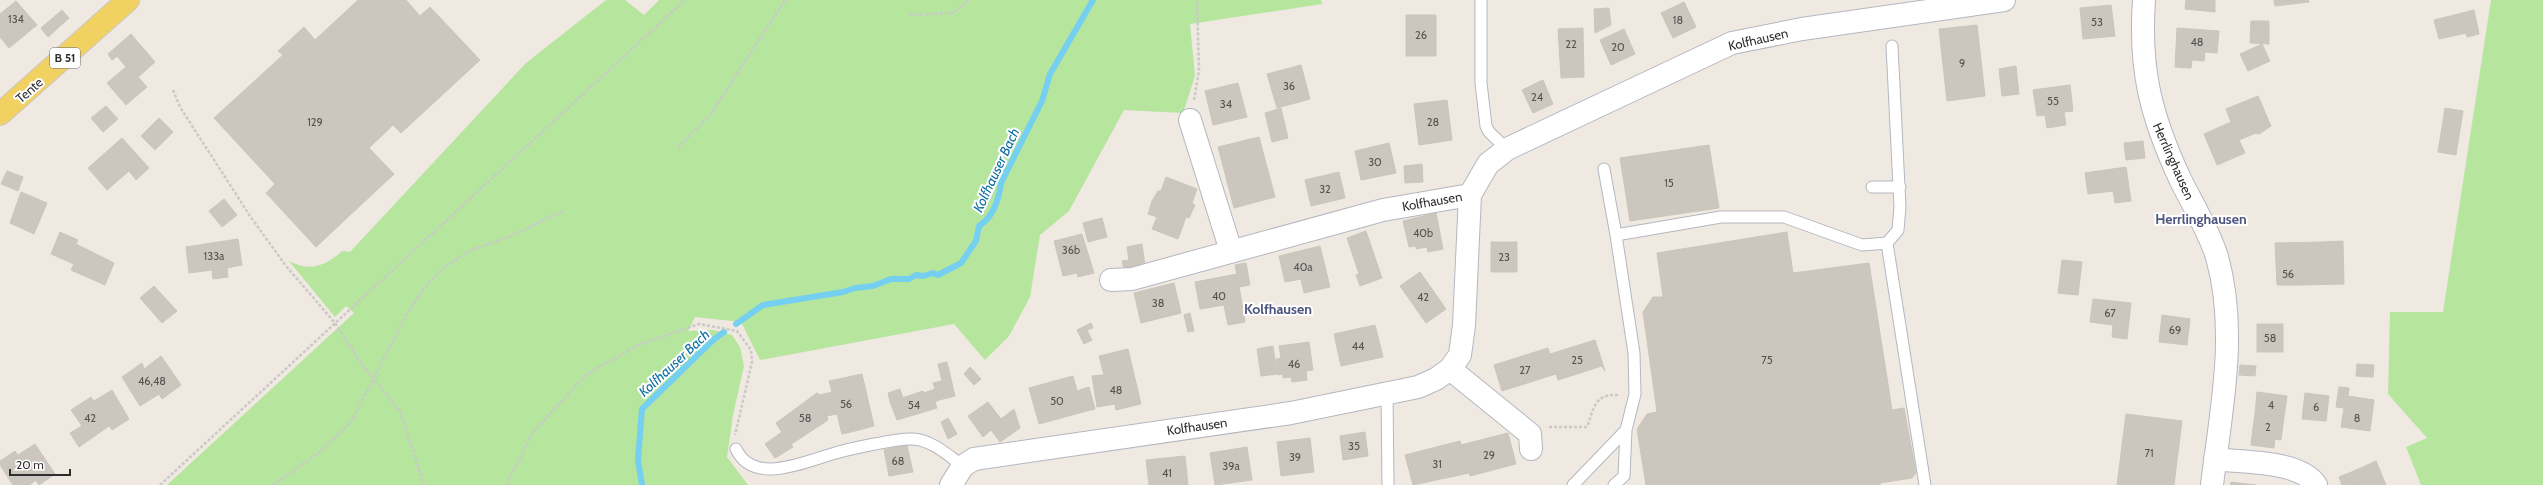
<svg xmlns="http://www.w3.org/2000/svg" width="2543" height="485" font-family="Cabin,sans-serif">
  <style>
    .green { fill: #b6e59e }
    .lines { fill: none; stroke-linecap: round; stroke-linejoin: round }
    .stream { stroke: #75cff0; stroke-width: 6 }
    .building { fill: #cbc7bf; stroke: #cbc5ba }
    .lane-casing { stroke: #b4b7c1; stroke-width: 13 }
    .street-casing { stroke: #b4b7c1; stroke-width: 24 }
    .secondary-casing { stroke: #b4b7c1; stroke-width: 24 }
    .primary-casing { stroke: #c9c9c9; stroke-width: 24 }
    .path { stroke: #c9c9c9; stroke-width: 2.5; stroke-dasharray: 3 2; stroke-linecap: butt }
    .lane { stroke: #fff; stroke-width: 11 }
    .street { stroke: #fff; stroke-width: 22 }
    .secondary { stroke: #fff; stroke-width: 22 }
    .primary { stroke: #f2d163; stroke-width: 22 }
    .labels { text-anchor: middle; stroke-width: 4; stroke-linejoin: round; paint-order: stroke }
    .number-label { font-size: 11px; fill: #555452 }
    .shield { fill: #fff; stroke: #6d6d6d; stroke-width: 1 }
    .shield-label { font-size: 12px; font-weight: bold; fill: #2e2e2e }
    .street-label { font-size: 13px; fill: #2e2e2e; stroke: #fff }
    .water-label { font-size: 14px; font-style: italic; fill: #0d6fa3; stroke: #fff }
    .neighbourhood-label { font-size: 14px; font-weight: bold; fill: #4d5680; stroke: #fff }
  </style>
  <rect width="100%" height="100%" fill="#efe9e1"/>
  <path class="green" d="M606,0h19l19,15 15,-15h662l1,4 -132,20 5,52 -12,37 -59,-3 -55,101 -29,24 -10,62 -21,39 -24,24 -31,-36 -194,36 -19,-38 -46,-5 -7,14 25,-1 19,5 8,12 4,19 -11,49 -6,42 21,28h-581l187,-172 -8,-7 -11,11 -46,-56c20,11 37,5 53,-10l8,1 176,-189z
    M2491,0h52v485h-122l-15,-38 21,-9 -39,-44 2,-82h53z"/>
  <g class="lines">
    <path class="stream" d="M736,324l27,-19 80,-13 12,-4 18,-2 18,-7h18l7,-4 7,1 10,-3 5,2 23,-12 15,-22 3,-15c14,-9 20,-28 22,-43l41,-82 8,-27 43,-74
      M642,485l-4,-25 4,-51 71,-69 11,-8"/>
  </g>
  <path class="building" d="M358,0h48l14,16 10,-9 50,53 -79,73 -8,-8 -24,23 25,26 -78,73 -50,-54 9,-9 -61,-66 69,-63 -5,-4 26,-24 11,13z
    M2186,0h29v12l-30,-3z
    M2274,0h34l1,2 -34,4z
    M16,1l21,24 -28,23 -9,-11v-23z
    M1684,2l12,25 -23,11 -12,-25z
    M2111,5l4,31 -32,3 -3,-31z
    M1609,8l2,17 -16,8 -1,-24z
    M62,10l7,8 -21,19 -7,-9z
    M2474,10l5,24 -12,3 -1,-4 -27,6 -5,-19z
    M1406,15h30v41h-30z
    M2251,21h18v23l-19,-1z
    M1977,25l8,71 -38,5 -8,-72z
    M1583,28l1,49 -23,1 -3,-49z
    M2177,28l42,3 -2,22 -12,-1 -1,9 -12,-1 -1,8 -16,-1z
    M1624,29l11,25 -24,11 -11,-25z
    M131,34l24,28 -17,15 9,10 -21,18 -19,-22 19,-16 -9,-11 -5,4 -4,-6z
    M2262,44l8,17 -22,10 -8,-17z
    M1301,65l9,34 -33,9 -10,-34z
    M2016,66l3,28 -17,2 -3,-27z
    M1543,80l10,24 -20,9 -11,-23z
    M1238,83l9,34 -34,8 -8,-34z
    M2070,85l3,26 -9,1 2,13 -19,3 -2,-13 -8,1 -4,-26z
    M2258,96l13,30 -12,8 -3,-1 -17,7 6,13 -28,12 -13,-31 27,-12 -5,-13z
    M1447,100l5,40 -33,5 -5,-41z
    M106,106l12,13 -15,13 -12,-14z
    M1281,108l7,30 -16,4 -7,-29z
    M2445,108l18,3 -7,44 -18,-3z
    M159,118l14,14 -18,18 -14,-14z
    M1259,137l16,60 -41,11 -16,-61z
    M122,138l27,30 -13,12 -7,-9 -22,19 -19,-22z
    M2143,141l2,17 -19,2 -2,-17z
    M1389,143l7,30 -35,7 -6,-29z
    M1709,145l10,63 -89,13 -10,-63z
    M1422,164l1,18 -18,1 -1,-17z
    M2126,167l5,34 -16,2 -2,-12 -25,3 -3,-21z
    M7,171l16,6 -5,14 -17,-7z
    M1339,172l6,26 -34,8 -6,-26z
    M1166,177l31,12 -5,14 3,2 -6,13 -3,-1 -8,22 -26,-10 5,-12 -9,-3 4,-13 6,-10h3z
    M21,192l26,11 -13,31 -24,-11z
    M224,199l13,16 -15,12 -13,-16z
    M1436,213l7,36 -15,3 -1,-5 -11,2v-3l-7,1 -6,-26z
    M1102,218l5,19 -19,5 -5,-19z
    M1366,231l16,47 -22,8 -4,-11 3,-1 -12,-36z
    M60,232l18,8 -2,4 38,19 -9,22 -34,-15 3,-6 -23,-10z
    M1787,232l6,41 76,-10 23,147 12,-2 12,65 -4,5 -32,5v2h-234l-9,-56 10,-15 10,-2 -14,-100 10,-15h10l-6,-44z
    M1082,234l12,39 -16,4 -1,-4 -14,3 -9,-35z
    M238,239l4,26 -15,3 1,9 -15,2 -1,-9 -23,3 -3,-26z
    M2343,241l1,43 -44,1v-22h24l-1,-21z
    M1491,242h26v30h-26z
    M2323,242l1,21h-24v22h-23l-2,-42z
    M1142,244l3,22 -21,3 -2,-8 7,-1 -2,-13z
    M1320,246l10,41 -26,6 -3,-14 -16,3 -6,-26z
    M2062,260l20,2 -4,33 -20,-2z
    M1246,263l4,22 -11,2 -4,-22z
    M1420,272l26,37 -20,14 -26,-37z
    M1237,274l8,48 -17,3 -4,-20 -24,4 -5,-27z
    M1174,283l7,30 -40,10 -7,-30z
    M154,286l23,25 -15,12 -22,-25z
    M2093,299l38,4 -4,36 -15,-2 1,-12 -23,-3z
    M1190,313l4,18 -6,1 -4,-17z
    M2162,315l28,4 -3,26 -28,-3z
    M1091,323l2,5 -6,2 5,10 -8,4 -7,-14z
    M2257,324h26v28h-26z
    M1375,325l8,32 -42,9 -7,-32z
    M1595,340l10,31 -3,-5 -44,14 -8,-26z
    M1309,342l4,28 -7,1 1,9 -15,2 -1,-5 -8,1v-4l-5,1 -2,-16 5,-1 -2,-12z
    M1273,346l4,28 -16,2 -4,-27z
    M1548,348l8,26 -54,17 -8,-26z
    M1128,349l13,55 -25,6 -1,-6 -18,3 -5,-31 12,-1 -5,-19z
    M161,356l20,29 -19,14 -3,-5 -19,12 -18,-29 20,-14 2,6z
    M947,362l8,34 -16,4 -6,-17 9,-2 -4,-17z
    M2357,364l17,1 -1,12 -17,-1z
    M2240,365l16,1 -1,10 -16,-1z
    M970,367l11,12 -7,6 -10,-11z
    M862,374l12,52 -19,5 -2,-8 -13,3 -3,-12 -11,2 -6,-21 12,-3 -3,-11z
    M1073,376l10,36 -44,12 -10,-36z
    M1089,387l6,22 -12,3 -6,-21z
    M2339,387l10,1 -1,8 26,4 -4,31 -29,-4 3,-19 -8,-1z
    M900,389l3,9 -13,4 -2,-9z
    M935,389l4,11 -4,2 2,6 -40,12 -7,-18 33,-11 1,2z
    M112,390l17,29 -17,11 -18,-29z
    M2257,392l30,4 -3,21 -29,-3z
    M817,393l3,2 8,25 -38,25 -14,-22z
    M2305,393l24,3 -3,25 -24,-2z
    M91,397l18,29 -30,21 -9,-14 12,-7 -11,-16z
    M988,402l13,17 13,-10 6,19 -20,14 -9,-12 -8,7 -15,-21z
    M2126,414l56,7 -8,64h-57z
    M2255,414l29,3 -3,23 -29,-4z
    M948,418l9,16 -9,5 -7,-17z
    M853,423l2,8 -13,3 -2,-8z
    M782,432l11,15 -18,11 -10,-14z
    M1365,432l3,24 -25,4 -3,-24z
    M1508,433l8,31 -46,12 -9,-31z
    M2252,436l23,3 -1,9 -23,-3z
    M1310,438l4,34 -33,4 -4,-34z
    M1460,441l9,32 -56,12 -8,-30z
    M35,444l20,30 -16,11 -21,-30z
    M907,445l6,27 -24,4 -5,-26z
    M1247,447l5,33 -37,5 -5,-32z
    M15,451l20,30 -6,4h-16l-13,-20v-4z
    M1185,456l3,29h-39l-3,-25z
    M2376,461l10,24h-27l-5,-14z
    M2354,471l5,14h-17l-3,-8z
    M2231,482l25,3h-26z"/>
  <g class="lines">
    <defs>
      <path id="lane" d="M1481,0v83l5,43 3,6 18,17
        M1892,46l8,161 -2,23 -11,13 38,242
        M1604,169l12,66
        M1872,187h28
        M1387,392l1,93
        M736,449c17,36 65,14 96,5 16,-5 67,-16 81,-15 19,1 36,17 50,27
        M1573,485l53,-55
        M1614,485l10,-9 2,-46 9,-36 -1,-41 -18,-118 105,-18h63l78,28 25,-2"/>
      <path id="street" d="M1190,120l41,131
        M1111,280l21,-1 251,-69 87,-15
        M1450,369l80,65 1,15
        M2215,459c28,4 85,1 101,26
        M951,485l12,-19 11,-7 317,-46 127,-26 18,-8 14,-10 10,-14 4,-30 6,-130 18,-31 19,-15 225,-106 70,-14 202,-29"/>
      <path id="secondary" d="M2144,0c-5,70 7,117 37,181 12,24 28,50 36,76 21,75 4,153 -5,228"/>
      <path id="primary" d="M0,114l128,-114"/>
    </defs>
    <use href="#lane" class="lane-casing"/>
    <use href="#street" class="street-casing"/>
    <use href="#secondary" class="secondary-casing"/>
    <use href="#primary" class="primary-casing"/>
    <path class="path" d="M910,15l43,-2 16,-13
      M173,90l7,17 70,109 36,50 49,57 26,40 39,48 24,74
      M1194,100l5,-29 -2,-71
      M678,148l33,-34 74,-114
      M1549,427h38c7,-18 7,-33 30,-32l1,3
      M160,485l525,-485
      M273,485l48,-34 30,-29 56,-108 20,-30 20,-19 22,-14 42,-15 53,-26
      M506,485l27,-53 54,-58 49,-28 63,-22 38,7 14,19 1,12 -17,73"/>
    <use href="#lane" class="lane"/>
    <use href="#street" class="street"/>
    <use href="#secondary" class="secondary"/>
    <use href="#primary" class="primary"/>
  </g>
  <g class="labels">
    <g class="number-label">
      <text x="16" y="23">134</text>
      <text x="1678" y="24">18</text>
      <text x="2097" y="26">53</text>
      <text x="1421" y="39">26</text>
      <text x="2197" y="46">48</text>
      <text x="1571" y="48">22</text>
      <text x="1618" y="51">20</text>
      <text x="1962" y="67">9</text>
      <text x="1289" y="90">36</text>
      <text x="1537" y="101">24</text>
      <text x="2053" y="105">55</text>
      <text x="1226" y="108">34</text>
      <text x="315" y="126">129</text>
      <text x="1433" y="126">28</text>
      <text x="1375" y="166">30</text>
      <text x="1669" y="187">15</text>
      <text x="1325" y="193">32</text>
      <text x="1423" y="237">40b</text>
      <text x="1071" y="254">36b</text>
      <text x="214" y="260">133a</text>
      <text x="1504" y="261">23</text>
      <text x="1303" y="271">40a</text>
      <text x="2288" y="278">56</text>
      <text x="1219" y="300">40</text>
      <text x="1423" y="301">42</text>
      <text x="1158" y="307">38</text>
      <text x="2110" y="317">67</text>
      <text x="2175" y="334">69</text>
      <text x="2270" y="342">58</text>
      <text x="1358" y="350">44</text>
      <text x="1577" y="364">25</text>
      <text x="1767" y="364">75</text>
      <text x="1294" y="368">46</text>
      <text x="1525" y="374">27</text>
      <text x="152" y="385">46,48</text>
      <text x="1116" y="394">48</text>
      <text x="1057" y="405">50</text>
      <text x="846" y="408">56</text>
      <text x="914" y="409">54</text>
      <text x="2271" y="409">4</text>
      <text x="2316" y="411">6</text>
      <text x="90" y="422">42</text>
      <text x="805" y="422">58</text>
      <text x="2357" y="422">8</text>
      <text x="2268" y="431">2</text>
      <text x="1354" y="450">35</text>
      <text x="2149" y="457">71</text>
      <text x="1489" y="459">29</text>
      <text x="1295" y="461">39</text>
      <text x="898" y="465">68</text>
      <text x="1437" y="468">31</text>
      <text x="1231" y="470">39a</text>
      <text x="1167" y="477">41</text>
    </g>
    <rect class="shield" x="50" y="48" width="30" height="20" rx="3"/>
    <g class="shield-label">
      <text x="65" y="62">B 51</text>
    </g>
    <g class="street-label">
      <text transform="translate(1758 39) rotate(-13)" y="5">Kolfhausen</text>
      <text transform="translate(29 90) rotate(-41)" y="5">Tente</text>
      <text transform="translate(2174 161) rotate(66)" y="5">Herrlinghausen</text>
      <text transform="translate(1432 201) rotate(-10)" y="5">Kolfhausen</text>
      <text transform="translate(1197 426) rotate(-8)" y="5">Kolfhausen</text>
    </g>
    <g class="water-label">
      <text transform="translate(996 170) rotate(-65)" y="5">Kolfhauser Bach</text>
      <text transform="translate(674 363) rotate(-43)" y="5">Kolfhauser Bach</text>
    </g>
    <g class="neighbourhood-label">
      <text x="2201" y="224">Herrlinghausen</text>
      <text x="1278" y="314">Kolfhausen</text>
    </g>
  </g>
  <path d="M10 469v6h60v-6" fill="none" stroke="#2e2e2e" stroke-width="2"/>
  <text x="16" y="469" font-size="12" fill="#2e2e2e" stroke="#ffffff" stroke-width="3" paint-order="stroke">20 m</text>
</svg>
